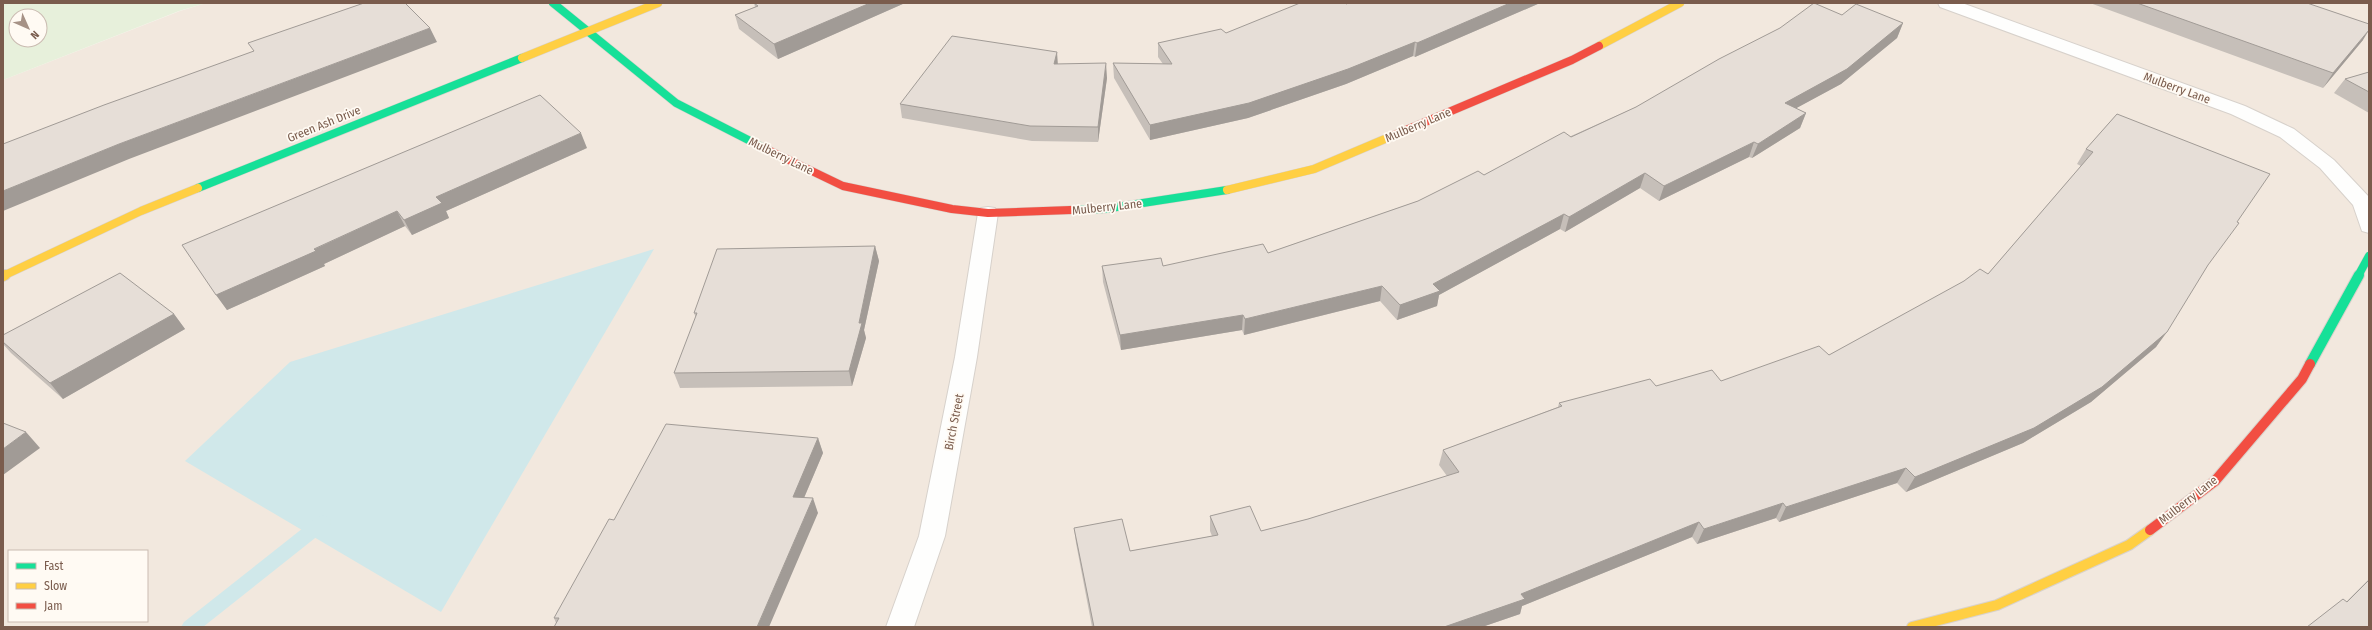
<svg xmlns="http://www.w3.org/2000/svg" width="2372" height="630" font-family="'Fira Sans Condensed',sans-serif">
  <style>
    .residential { fill: #f2e8de; fill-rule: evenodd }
    .green { fill: #e7f0db; fill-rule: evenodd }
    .water { fill: #d0e8ea }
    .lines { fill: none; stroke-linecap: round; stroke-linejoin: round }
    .stream { fill: #d0e8ea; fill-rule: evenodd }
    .street-casing { stroke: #d7d1cb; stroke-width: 2 }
    .fast-far1-casing { stroke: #d9d2cb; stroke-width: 9 }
    .fast-casing { stroke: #d9d2cb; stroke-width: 12 }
    .slow-far1-casing { stroke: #d9d2cb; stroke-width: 9 }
    .slow-casing { stroke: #d9d2cb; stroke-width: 12 }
    .jam-far1-casing { stroke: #d9d2cb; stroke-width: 9 }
    .jam-casing { stroke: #d9d2cb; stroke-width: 12 }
    .street { fill: #fefefd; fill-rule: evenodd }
    .fast-far1 { stroke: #16e098; stroke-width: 8 }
    .fast { stroke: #16e098; stroke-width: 10 }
    .slow-far1 { stroke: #ffcf43; stroke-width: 8 }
    .slow { stroke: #ffcf43; stroke-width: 10 }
    .jam-far1 { stroke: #f24e42; stroke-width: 8 }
    .jam { stroke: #f24e42; stroke-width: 10 }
    .wall { fill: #c6bfb9 }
    .shaded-wall { fill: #a19b96 }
    .building { fill: #e6ded7; stroke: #a19b96 }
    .labels { text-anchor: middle; stroke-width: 3.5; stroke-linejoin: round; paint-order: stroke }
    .street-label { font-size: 12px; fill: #7a5c4d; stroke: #fffaf3 }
  </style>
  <rect width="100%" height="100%" fill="#f9f5f0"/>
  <path class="residential" d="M206,3h2163v624h-2366v-547l177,-69zM9,551h138v70h-138z"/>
  <path class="green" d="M3,3h203l-27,8 -176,69zM16,16h24v24h-24z"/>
  <path class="water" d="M654,249l-213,363 -256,-151 105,-99z"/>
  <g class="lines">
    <path class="stream" d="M323,515l6,2 2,5 -2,5 -126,100h-22l3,-5 133,-105z"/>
    <defs>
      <path id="street" d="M1938,3h24l283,103 49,23 40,31 35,37v36l-7,-2 -9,-26 -33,-37 -40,-31 -49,-23 -291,-107z
        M988,207l7,1 3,5 -21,144 -32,179 -31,91h-28l33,-91 36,-179 23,-144 3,-5z"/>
      <path id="fast-far1" d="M553,3l123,100 86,44
        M198,188l324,-130
        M1071,210l33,-1 123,-19
        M2358,276l11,-20"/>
      <path id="fast" d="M2310,364l49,-89"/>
      <path id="slow-far1" d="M1599,46l81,-43
        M522,58l136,-55
        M1227,190l87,-21 78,-33
        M3,276l138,-65 57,-23"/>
      <path id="slow" d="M3,276l2,-1
        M1912,627l85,-22 132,-60 21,-15"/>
      <path id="jam-far1" d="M1392,136l180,-76 27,-14
        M762,147l81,39 109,23 36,4 83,-3"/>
      <path id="jam" d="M2150,530l65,-49 87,-102 8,-15"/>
    </defs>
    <use href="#street" class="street-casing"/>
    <use href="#fast-far1" class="fast-far1-casing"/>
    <use href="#fast" class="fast-casing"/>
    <use href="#slow-far1" class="slow-far1-casing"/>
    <use href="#slow" class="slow-casing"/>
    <use href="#jam-far1" class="jam-far1-casing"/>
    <use href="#jam" class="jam-casing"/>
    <use href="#street" class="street"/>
    <use href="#fast-far1" class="fast-far1"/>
    <use href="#fast" class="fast"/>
    <use href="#slow-far1" class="slow-far1"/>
    <use href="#slow" class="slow"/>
    <use href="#jam-far1" class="jam-far1"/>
    <use href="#jam" class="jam"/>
  </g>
  <path class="wall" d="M754,3h151l-127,56 -39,-30 -4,-14 20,-8z
    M1540,3l-125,54 -2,-1 -67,28 -98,34 -98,22 -36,-62 -1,-15 50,1 -5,-7v-14l68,-10 120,-29z
    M2090,3h217l56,37 -40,48z
    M1842,15l61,8 -6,15 -56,46 -45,24 10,5 -6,15 -48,30 -3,-1 -90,44 -19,-13 -75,44 -5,-3 -121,66 -2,11 -40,14 -17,-19 -136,34 -2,-5 -121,20 -18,-68 -1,-16h61l105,-13 150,-52 66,-26z
    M1057,52v12l50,14 -9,64 -66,-1 -130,-23 -2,-14z
    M2369,72v41l-35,-20 11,-14z
    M2117,114l89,154 -50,79 -65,55 -68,41 -117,49 -9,-9 -118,39 -3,-4 -79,26 -5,-7 -170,69 -2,8 -38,13h-390l-16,-84 -2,-15 56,23 82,-15 -2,-5v-15l51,15 47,-12 139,-43 -8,-11 4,-15 115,-43 1,-4 97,-17 65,-5 108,-26 159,-81 93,-108 -4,-2 9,-15z
    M587,148l-141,63 3,7 -37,17 -7,-9 -81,38 1,2 -98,44 -45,-65z
    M875,246l4,15 -15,69 2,8 -14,48 -172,2 -6,-15 22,-55 -2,-5z
    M174,314l11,15 -122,70 -52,-46 -8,-9v-9z
    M818,438l5,15 -19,45 14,15 -262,110 -2,-5z
    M2369,579v48l-23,-25z"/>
  <path class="shaded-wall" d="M870,3h35l-127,56 -4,-15z
    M1510,3h30l-125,54 2,-14z
    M1903,23l-6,15 -56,46 -61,33 5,-14z
    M430,28l7,14 -308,117 -126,52v-20l116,-47z
    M2369,30l-6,10 -40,48 10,-15z
    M1415,42l-2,14 -67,28 -98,34 -98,22v-15z
    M1057,52l1,14 -4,-2z
    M1106,63l1,15 -9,64v-15z
    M1806,113l-6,15 -48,30 6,-14z
    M581,133l6,15 -141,63 3,7 -37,17 -8,-15 32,-23z
    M1754,142l-5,15 -90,44 5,-15z
    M1645,173l-5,15 -75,44 4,-15z
    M397,211l8,15 -81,38 1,2 -98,44 -11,-15z
    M1564,214l-4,15 -121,66 -2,11 -40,14 3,-15 33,-21z
    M875,246l4,15 -15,69 2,8 -14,48 -3,-15z
    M1382,286l-2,15 -136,34 1,-16z
    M174,314l11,15 -122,70 -13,-16z
    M1243,315l-1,15 -121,20 -1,-15z
    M2167,332l-11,15 -65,55 -68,41 -117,49 9,-15z
    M26,432l14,16 -37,27v-26z
    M818,438l5,15 -25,59 -5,-15z
    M1906,468l-9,15 -118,39 7,-15z
    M813,498l5,15 -49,114h-12z
    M1783,503l-7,15 -79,26 7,-15z
    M1699,522l-7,15 -170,69 -2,8 -38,13h-38l77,-33z"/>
  <path class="building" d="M364,3h41l25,25 -311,116 -116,47v-47l101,-39 150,-54 -6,-8z
    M754,3h116l-96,41 -39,-29 23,-9z
    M1300,3h45l1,1 3,-1h161l-93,40 -2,-1 -67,27 -99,34 -99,22 -37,-62 59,1 -14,-21 63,-14 5,4z
    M1814,3l28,12 14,-11 47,19 -56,46 -62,34 21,10 -48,31 -4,-2 -90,44 -19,-13 -76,44 -5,-3 -131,70 7,7 -40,14 -18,-19 -137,33 -2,-4 -123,20 -18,-69 59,-8 2,8 100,-22 5,9 150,-52 60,-30 6,4 80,-43 7,5 65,-30 83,-48 61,-31z
    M2137,3h170l62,21v6l-36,43z
    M952,36l105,16 -3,12 52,-1 -8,64 -68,-1 -130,-22z
    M2369,72v20l-24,-13z
    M540,95l41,38 -145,64 6,6 -38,17 -7,-9 -83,38 2,2 -100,44 -34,-50z
    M2117,114l153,60 -33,48 2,1 -31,42 -41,67 -65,55 -68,41 -119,49 -9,-9 -120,39 -3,-4 -79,26 -5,-7 -178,72 4,5 -81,28h-350l-20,-99 48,-9 8,32 88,-16 -8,-19 40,-10 11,25 47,-12 151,-47 -16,-22 119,-44 -3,-3 91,-24 6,7 56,-16 9,11 98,-35 10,9 135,-74 16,-12 8,5 105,-122 -7,-3z
    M875,246l-16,77h3l-13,48 -175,2 23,-60h-3l23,-64z
    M120,273l54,41 -124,69 -47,-41v-7z
    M3,423l23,9 -23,17z
    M666,424l152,14 -25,59 20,1 -56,129h-203l5,-9h-5l55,-99 5,1z
    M2369,580v47h-62l36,-28 4,3z"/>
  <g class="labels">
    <g class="street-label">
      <text transform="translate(2177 88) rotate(20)" y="4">Mulberry Lane</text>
      <text transform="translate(324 124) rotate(-22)" y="4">Green Ash Drive</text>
      <text transform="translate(1418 125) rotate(-23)" y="4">Mulberry Lane</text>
      <text transform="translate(781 156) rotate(26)" y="4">Mulberry Lane</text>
      <text transform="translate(1107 207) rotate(-6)" y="4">Mulberry Lane</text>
      <text transform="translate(954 422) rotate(-79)" y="4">Birch Street</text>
      <text transform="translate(2188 500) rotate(-38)" y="4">Mulberry Lane</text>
    </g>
  </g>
  <rect width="2372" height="630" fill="none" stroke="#7a5c4d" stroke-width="8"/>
  <rect x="8" y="550" width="140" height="72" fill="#fffaf3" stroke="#cabbb1"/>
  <rect x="16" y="563" width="20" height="6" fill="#16e098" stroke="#cabbb1"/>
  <text x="44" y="570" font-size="12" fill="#7a5c4d">Fast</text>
  <rect x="16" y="583" width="20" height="6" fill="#ffcf43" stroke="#cabbb1"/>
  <text x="44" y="590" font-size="12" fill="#7a5c4d">Slow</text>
  <rect x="16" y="603" width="20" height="6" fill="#f24e42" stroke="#cabbb1"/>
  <text x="44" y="610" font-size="12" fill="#7a5c4d">Jam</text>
  <g transform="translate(28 28) rotate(135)"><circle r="19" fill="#fffaf3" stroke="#cabbb1"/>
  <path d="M0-3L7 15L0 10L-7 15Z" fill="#a69286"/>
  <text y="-6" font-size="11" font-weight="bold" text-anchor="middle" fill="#7a5c4d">N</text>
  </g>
</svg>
